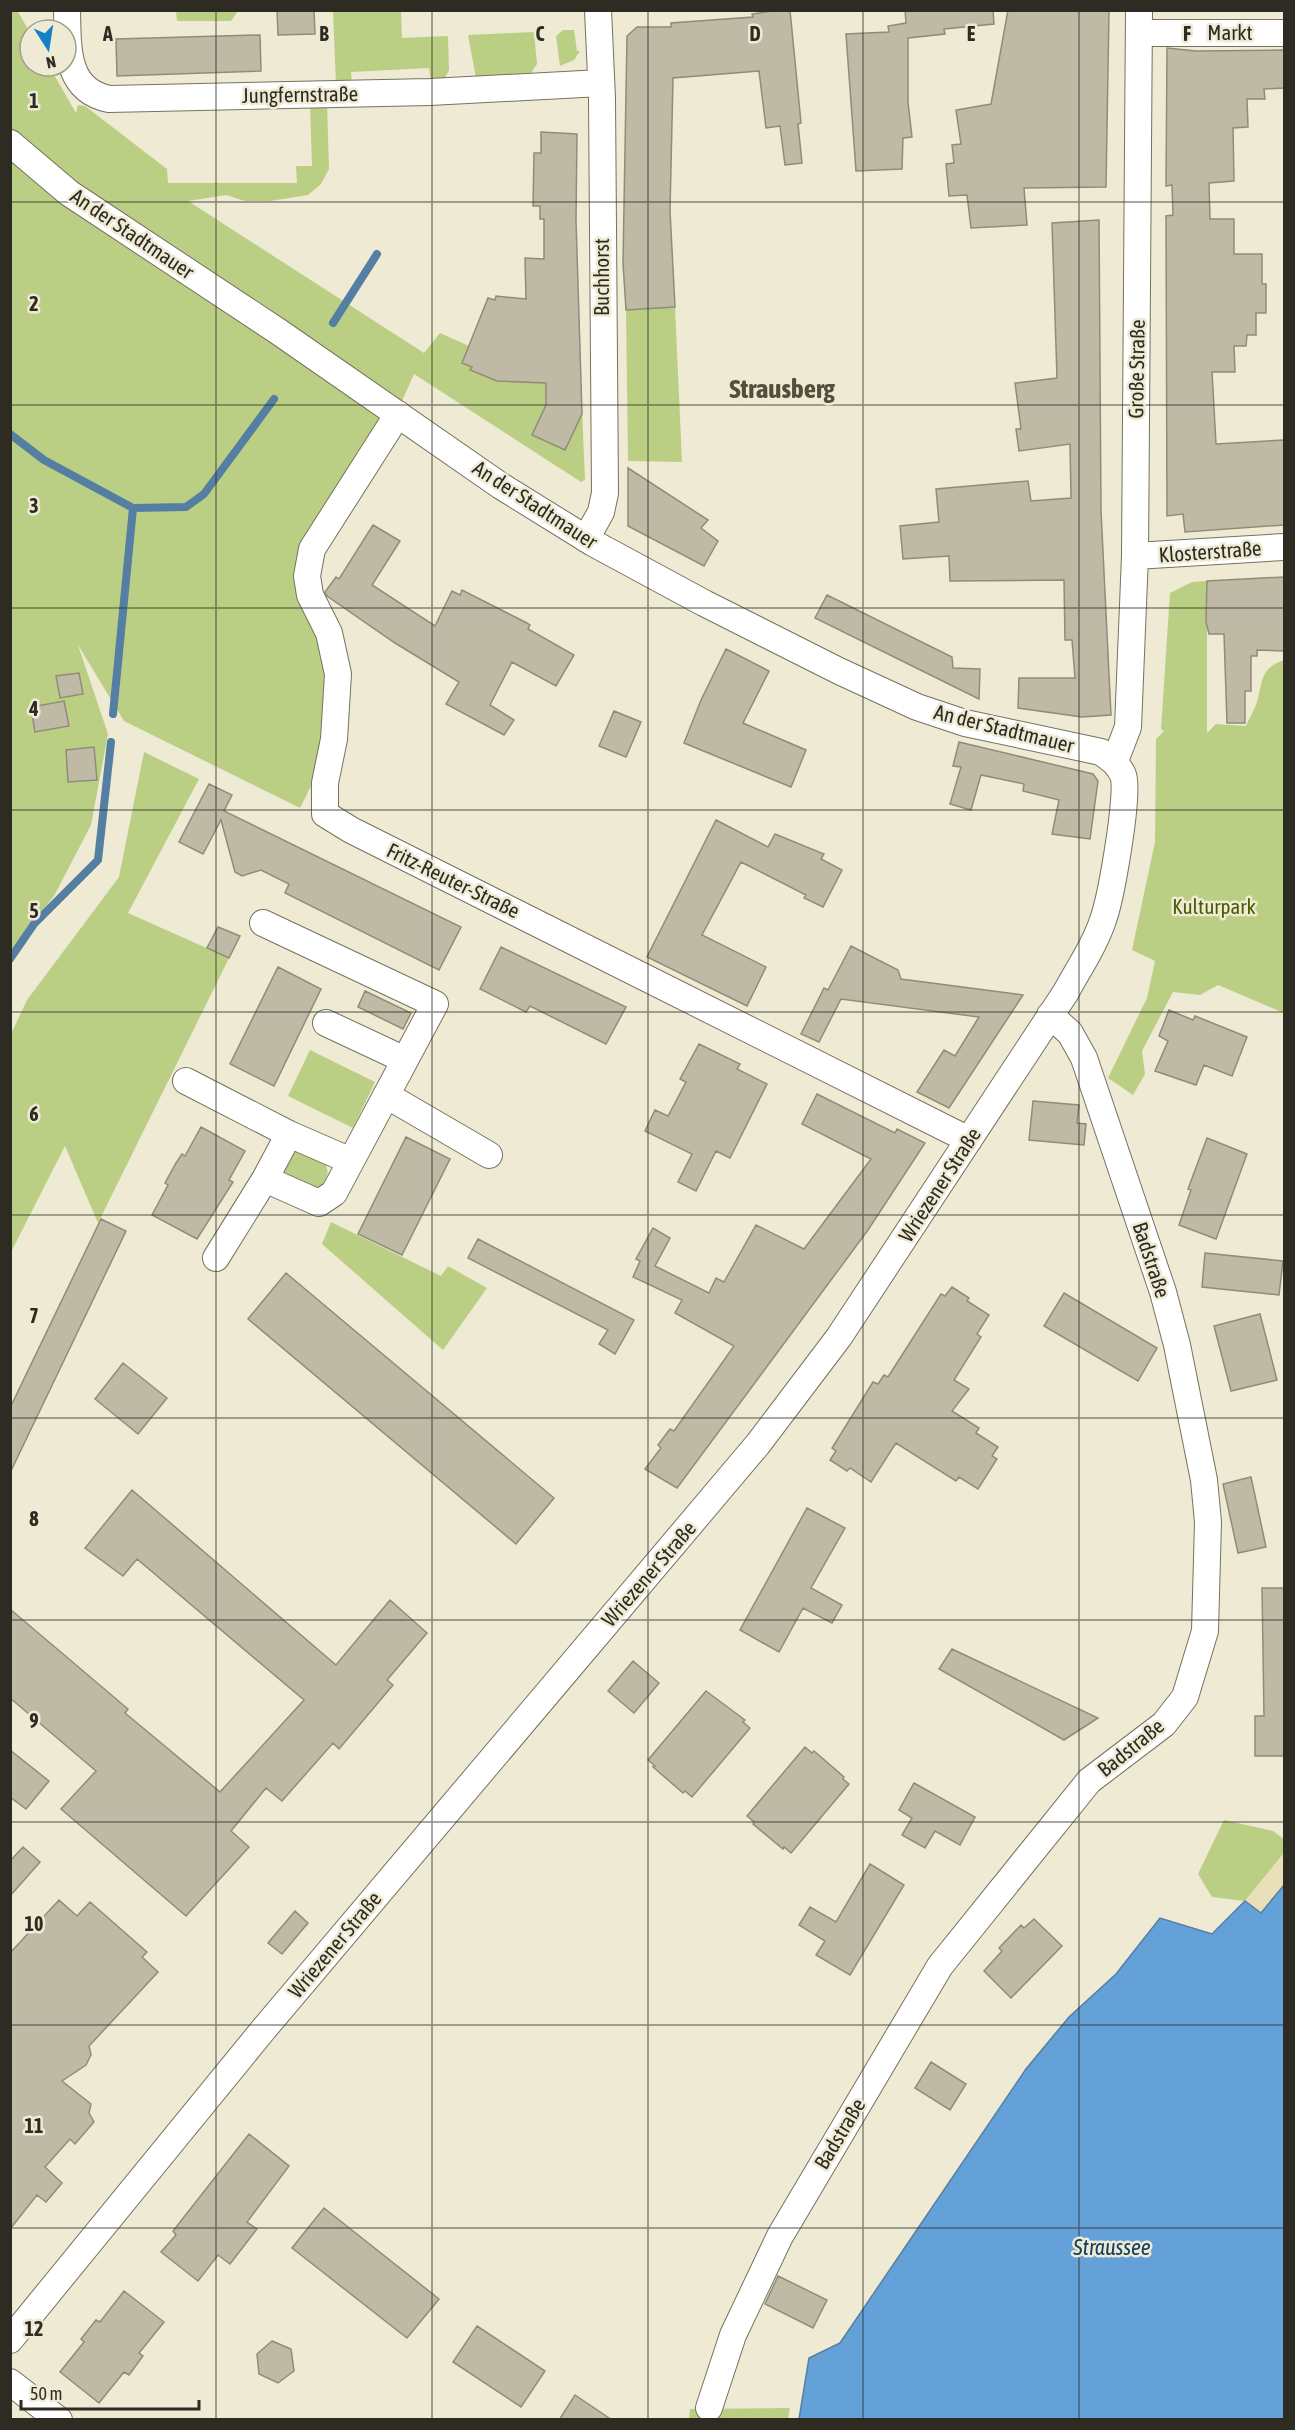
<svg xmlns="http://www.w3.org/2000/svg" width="1295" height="2430" font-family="'Asap Condensed',sans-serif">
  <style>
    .green { fill: #bacf84 }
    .sand { fill: #e9e0ba }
    .water { fill: #64a1d9; stroke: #547ea2; stroke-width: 1.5 }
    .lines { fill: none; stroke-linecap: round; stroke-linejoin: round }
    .stream { stroke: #547ea2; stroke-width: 8 }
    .building { fill: #bfbaa5; stroke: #908c78; stroke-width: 1.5 }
    .minor-casing { stroke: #76725e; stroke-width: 28 }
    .minor { stroke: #fff; stroke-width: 26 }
    .grid { fill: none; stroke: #2d2b22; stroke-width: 1.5; stroke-opacity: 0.55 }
    .labels { text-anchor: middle; stroke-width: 5; stroke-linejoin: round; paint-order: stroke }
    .street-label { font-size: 21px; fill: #2d2b22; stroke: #eeead4 }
    .park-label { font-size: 21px; fill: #4a5b00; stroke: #eeead4 }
    .water-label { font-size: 22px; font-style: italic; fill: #0f3c61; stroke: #eeead4 }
    .district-label { font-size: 27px; font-weight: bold; fill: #534f3c; stroke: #eeead4 }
    .grid-label { font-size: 20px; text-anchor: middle; font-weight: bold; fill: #2d2b22; stroke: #eeead4; stroke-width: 5; stroke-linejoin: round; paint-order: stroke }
  </style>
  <rect width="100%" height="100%" fill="#eeead4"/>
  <path class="green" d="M17,10l13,23v33h19l27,47 2,-8 7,1 82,63 1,14h129l-1,-17h16l-2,-63 17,-1 2,67 -8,15 -13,11 -38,6h-25l-19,-6 -38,6 236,152 16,-20 29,13 111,16 5,118 -4,2 -167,-108 -16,36 -86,139 17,84 -4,150 -15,5 -10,20 -176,-87 -46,-76 30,89 -17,91 -37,71 -43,55 -1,-940z
    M176,11v-1l62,1 -7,10h-54z
    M333,11h68l1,27 46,-2 1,34 -6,12 -11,5 -3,-19 -78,4 1,13 -16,1z
    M563,30h11l3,21h3l-6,9 -14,6 -4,-30z
    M534,32l3,32 -6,9 -55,5 -8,-43z
    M675,307l7,155 -54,-1 -2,-151z
    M1207,581v152l9,-9 30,2c4,-9 10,-19 12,-28 5,-21 4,-30 26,-38v353l-66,-28 -18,10 -27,-3 -31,59 3,23 -12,21 -25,-17 39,-80 8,-37 -23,-11 23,-108 1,-103 8,-8 -3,-2 9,-136 22,-11z
    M144,752l55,27 -71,134 101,45 -131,265 -33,-77 -54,106v-218l16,-34 92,-123z
    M310,1050l65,32 -22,46 -65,-32z
    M295,1150l29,11c7,13 3,19 -7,29l-34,-15 4,-19z
    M331,1222l110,54 7,-10 39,22 -44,62 -121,-106z
    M1224,1820l49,11 11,8v14l-39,48 -33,-4 -14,-23z
    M790,2408l-2,11 -99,1 1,-11z"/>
  <path class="sand" d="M1284,1853v32l-24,29 -15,-13z"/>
  <path class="water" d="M1284,1885v534h-485l10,-61 31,-15 186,-274 43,-52 47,-43 44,-56 52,16 33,-33 16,12z"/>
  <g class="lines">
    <path class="stream" d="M333,323l44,-69
      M10,434l34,26 89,48 -20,206
      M133,508l53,-1 18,-13 70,-95
      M10,959l24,-35 64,-64 13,-118"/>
  </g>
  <path class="building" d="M277,10h37l1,24 -37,1z
    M778,10h12l11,113 -3,1 4,39 -17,2 -5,-39 -14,2 -7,-57 -86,7 -3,133 5,96 -49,3 -3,-47 4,-227 10,-9h34v-4l82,-6 -1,-3z
    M905,10h88l1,14 -50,5 1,5 -37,4v64l4,35 -9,1 -1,31 -46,2 -10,-137 43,-2 -1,-6 18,-3z
    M1008,10h101l-3,177 -82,1 3,37 -56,3 -4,-33 -18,1 -3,-32 8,-1 -2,-18 9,-1 -5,-34 35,-6z
    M260,35l1,36 -144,5 -1,-37z
    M1167,48l29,3 88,-1v38l-20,1 1,10h-18l1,28 -15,1 1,53 -25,2 1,36h24v35h28v30h4v29h-10v22h-9l-1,11h-12l1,26h-23l4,72 68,-4v85l-99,7 -2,-18 -16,2 -1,-300 7,-1 -1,-30 -6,1z
    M541,132l36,2 -1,86 6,194 -17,36 -33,-15 14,-30v-22l-49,-2 -27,-11 2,-3 -10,-4 26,-65 7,2 1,-4 30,3 -1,-41 19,1v-40h-4v-13h-7l1,-53h7z
    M1099,220l2,291 10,204 -29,2 -64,-9 1,-30h56l-3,-38h-7l-1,-60 -114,1 -1,-25 -46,3 -3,-33 39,-4 -3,-33 92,-8 3,20 40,-3 -1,-54 -51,7 -3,-22h5l-6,-46 42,-5 -5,-155z
    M628,468l80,52 -7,8 17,13 -14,25 -76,-40z
    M373,525l27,16 -28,44 63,41 17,-35 8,4 2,-5 65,33 3,2 -2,4 46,26 -18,31 -44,-24 -22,43 24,15 -10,15 -58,-31 13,-22 -64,-39 -68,-47 -2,-4 11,-15 3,2z
    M1284,577v74l-27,-1v6h-6v35h-6v32h-18l-3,-89h-15l-3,-12 1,-41z
    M827,595l125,62 1,11 27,1 -1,30 -164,-81z
    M726,649l43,22 -26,52 63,27 -15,37 -107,-44 17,-43z
    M79,673l4,21 -23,4 -4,-22z
    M64,701l5,25 -34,6 -4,-25z
    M614,711l27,11 -15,35 -27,-11z
    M959,742l134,32 5,7 -8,58 -38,-5 7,-34 -36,-9 1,-7 -43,-9 -10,35 -21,-6 11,-37 -8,-1z
    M94,747l3,33 -29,2 -2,-32z
    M209,784l23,11 -8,16 237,116 -22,43 -154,-77 4,-9 -28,-14 -19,6 -7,-4 -14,-52 -18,34 -24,-12z
    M716,820l52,27 7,-13 49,20 -3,5 21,11 -19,37 -19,-9 2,-3 -65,-33 -39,73 64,32 -19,39 -100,-49z
    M218,927l22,9 -11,22 -22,-10z
    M851,946l47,24 3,9 122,16 -74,113 -32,-16 27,-42 11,6 24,-39 -138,-18 -22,43 -18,-8 23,-46 4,2z
    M501,947l125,60 -20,37 -76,-38 -4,6 -46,-23z
    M278,967l43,22 -47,97 -44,-22z
    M365,991l46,22 -8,16 -45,-22z
    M1169,1010l24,10 2,-4 52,21 -15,39 -28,-11 -8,20 -41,-14 13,-30 -9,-5z
    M699,1044l41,20 -3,5 30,15 -37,74 -14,-7 -20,40 -18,-9 14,-28 -47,-23 10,-21 13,6 18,-34 -6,-3z
    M817,1094l78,39 2,-4 28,14 -57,87 -191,258 -32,-19 16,-21 -3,-3 12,-16 4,2 60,-85 -59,-33 7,-13 -49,-23 7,-16 -4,-2 17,-31 17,10 -15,28 54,27 7,-15 8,4 32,-57 48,24 67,-90 -69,-35z
    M1033,1101l46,4 -2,18 9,1 -2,21 -55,-5z
    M201,1127l44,24 -16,29 4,2 -36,57 -45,-24 16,-30 -3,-2 11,-20 6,-9 3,2z
    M406,1137l44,22 -48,96 -44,-21z
    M1207,1138l40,16 -31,85 -37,-14 12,-35 -3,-1z
    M101,1219l25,12 -116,242v-65z
    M478,1239l156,81 -19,34 -16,-10 9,-14 -140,-72z
    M1205,1253l78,8 -4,34 -77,-8z
    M286,1273l268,225 -38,46 -268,-225z
    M952,1287l17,11 -2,3 22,14 -12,19 4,3 -27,43 15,9 -17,22 27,17 -3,5 22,14 -6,9 5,3 -19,30 -19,-12 -3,4 -60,-38 -25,39 -21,-14 -3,3 -17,-11 6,-9 -4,-3 41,-66 5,2 6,-9 4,2 53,-83 4,2z
    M1064,1293l93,55 -19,33 -94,-55z
    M1260,1314l17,66 -46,11 -17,-65z
    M123,1363l44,35 -29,36 -43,-35z
    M1251,1477l15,70 -28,6 -15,-69z
    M132,1490l204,175 54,-65 37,33 -40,47 6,5 -54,64 -6,-6 -51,58 -16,-13 -35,43 18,16 -63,69 -125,-107 35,-38 -86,-73v-89l118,100 -3,4 95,79 84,-92 -167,-141 -14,17 -38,-28z
    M807,1508l38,20 -34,60 31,17 -10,18 -29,-15 -24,44 -39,-22z
    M1262,1588h22v168h-29v-40h9z
    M952,1649l146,69 -34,22 -125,-71z
    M633,1661l26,22 -25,30 -26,-22z
    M706,1691l39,29 -2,2 7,6 -58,69 -7,-6 -2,2 -30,-26 2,-1 -7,-6z
    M805,1747l7,6 2,-2 30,26 -1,2 6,5 -58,69 -7,-6 -1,2 -30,-25 1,-2 -7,-6z
    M10,1750l39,31 -23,28 -16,-12z
    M914,1783l61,34 -15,28 -25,-14 -10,17 -23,-13 10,-17 -13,-8z
    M23,1847l17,15 -30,34v-35z
    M870,1864l34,21 -54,90 -34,-20 9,-14 -26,-16 11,-18 26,15z
    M59,1900l18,16 13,-14 57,50 -5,5 16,15 -69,74 2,9 -5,10 -24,16 29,23 -2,9 5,9 -19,22 -5,-5 -25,28 17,16 -16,19 -9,-7 -27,34v-276z
    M295,1911l13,12 -26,31 -14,-11z
    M1034,1919l28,27 -51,52 -27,-27 18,-20 -3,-3 22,-23 3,3z
    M931,2062l35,22 -16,26 -35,-22z
    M249,2134l40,32 -42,56 10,7 -27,35 -12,-9 -20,26 -37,-29 15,-17 -3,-4z
    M324,2208l115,91 -32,39 -115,-90z
    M778,2276l49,24 -14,28 -48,-24z
    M124,2291l40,31 -25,31 4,3 -14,19 -5,-3 -25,31 -39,-31 24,-30 -3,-3 15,-19 4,2z
    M477,2326l68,45 -24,36 -68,-45z
    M272,2341l19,8 3,22 -16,12 -19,-9 -2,-20z
    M575,2395l37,25h-53z"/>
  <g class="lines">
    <defs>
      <path id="minor" d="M67,10c1,37 -2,80 42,89l321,-7 171,-9
        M1140,33h144
        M10,143l59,50 210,139 222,154 92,57 111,60 135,68 78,36 48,16 136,29c10,7 17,12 22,23 7,17 -12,121 -19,142 -8,26 -25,51 -38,75l-227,345 -81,107 -495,586 -253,310
        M398,414l-86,135 -5,27 3,19 19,38 9,41 -4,65 -9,44v31l26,16 618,310
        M586,539l15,-27 4,-19 -3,-395 -4,-88
        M1135,556l149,-9
        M1115,761l13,-34 7,-171 4,-546
        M263,923l172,81 -101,189 -15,10 -54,-24 24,-45 62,27
        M326,1023l79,37
        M186,1081l103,53
        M386,1095l103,60
        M216,1258l49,-79
        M10,2382l49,38
        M709,2408l24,-73 47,-99 160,-270 149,-185 75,-57 21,-27 20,-66 3,-109 -4,-42 -27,-135 -14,-53 -79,-234 -14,-25 -20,-18"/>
    </defs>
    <use href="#minor" class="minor-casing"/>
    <use href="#minor" class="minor"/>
  </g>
  <path class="grid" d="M216,10v2410M432,10v2410M648,10v2410M863,10v2410M1079,10v2410M10,202h1274M10,405h1274M10,608h1274M10,810h1274M10,1012h1274M10,1215h1274M10,1418h1274M10,1620h1274M10,1822h1274M10,2025h1274M10,2228h1274"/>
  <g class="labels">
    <g class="street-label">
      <text x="1230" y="40">Markt</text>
      <text transform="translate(300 95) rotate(-1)" y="7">Jungfernstraße</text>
      <text transform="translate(132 234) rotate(34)" y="7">An der Stadtmauer</text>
      <text transform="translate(602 277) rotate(-90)" y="7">Buchhorst</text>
      <text transform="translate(1137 369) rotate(-89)" y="7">Große Straße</text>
      <text transform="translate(535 505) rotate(33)" y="7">An der Stadtmauer</text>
      <text transform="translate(1210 552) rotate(-4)" y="7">Klosterstraße</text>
      <text transform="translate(1004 729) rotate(14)" y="7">An der Stadtmauer</text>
      <text transform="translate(453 881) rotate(26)" y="7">Fritz-Reuter-Straße</text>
      <text transform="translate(940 1185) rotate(-57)" y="7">Wriezener Straße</text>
      <text transform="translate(1151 1260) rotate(72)" y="7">Badstraße</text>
      <text transform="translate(649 1574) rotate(-49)" y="7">Wriezener Straße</text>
      <text transform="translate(1131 1748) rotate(-39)" y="7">Badstraße</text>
      <text transform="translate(335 1945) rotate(-50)" y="7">Wriezener Straße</text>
      <text transform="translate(840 2134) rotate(-59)" y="7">Badstraße</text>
    </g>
    <g class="park-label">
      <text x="1214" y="914">Kulturpark</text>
    </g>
    <g class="water-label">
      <text x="1112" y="2255">Straussee</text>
    </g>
    <g class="district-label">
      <text x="782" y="398">Strausberg</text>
    </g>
  </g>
  <g class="grid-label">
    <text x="108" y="41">A</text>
    <text x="324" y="41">B</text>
    <text x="540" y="41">C</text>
    <text x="755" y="41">D</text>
    <text x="971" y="41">E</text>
    <text x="1187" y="41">F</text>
    <text x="34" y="108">1</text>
    <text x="34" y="311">2</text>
    <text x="34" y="513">3</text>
    <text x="34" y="716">4</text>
    <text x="34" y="918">5</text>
    <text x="34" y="1121">6</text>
    <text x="34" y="1323">7</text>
    <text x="34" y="1526">8</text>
    <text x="34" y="1728">9</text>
    <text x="34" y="1931">10</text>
    <text x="34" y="2133">11</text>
    <text x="34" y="2336">12</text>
  </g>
  <rect width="1295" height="2430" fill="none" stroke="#2d2b22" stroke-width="24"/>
  <g transform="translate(48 48) rotate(168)"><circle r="28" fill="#eeead4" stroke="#a19e8d" stroke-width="1.5"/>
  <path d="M0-4.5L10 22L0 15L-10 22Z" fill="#157fc9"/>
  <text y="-9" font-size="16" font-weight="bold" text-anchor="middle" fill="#2d2b22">N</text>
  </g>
  <path d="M21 2400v9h178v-9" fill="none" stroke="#2d2b22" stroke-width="3"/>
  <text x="30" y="2400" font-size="18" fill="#2d2b22" stroke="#eeead4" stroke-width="4.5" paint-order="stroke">50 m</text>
</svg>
